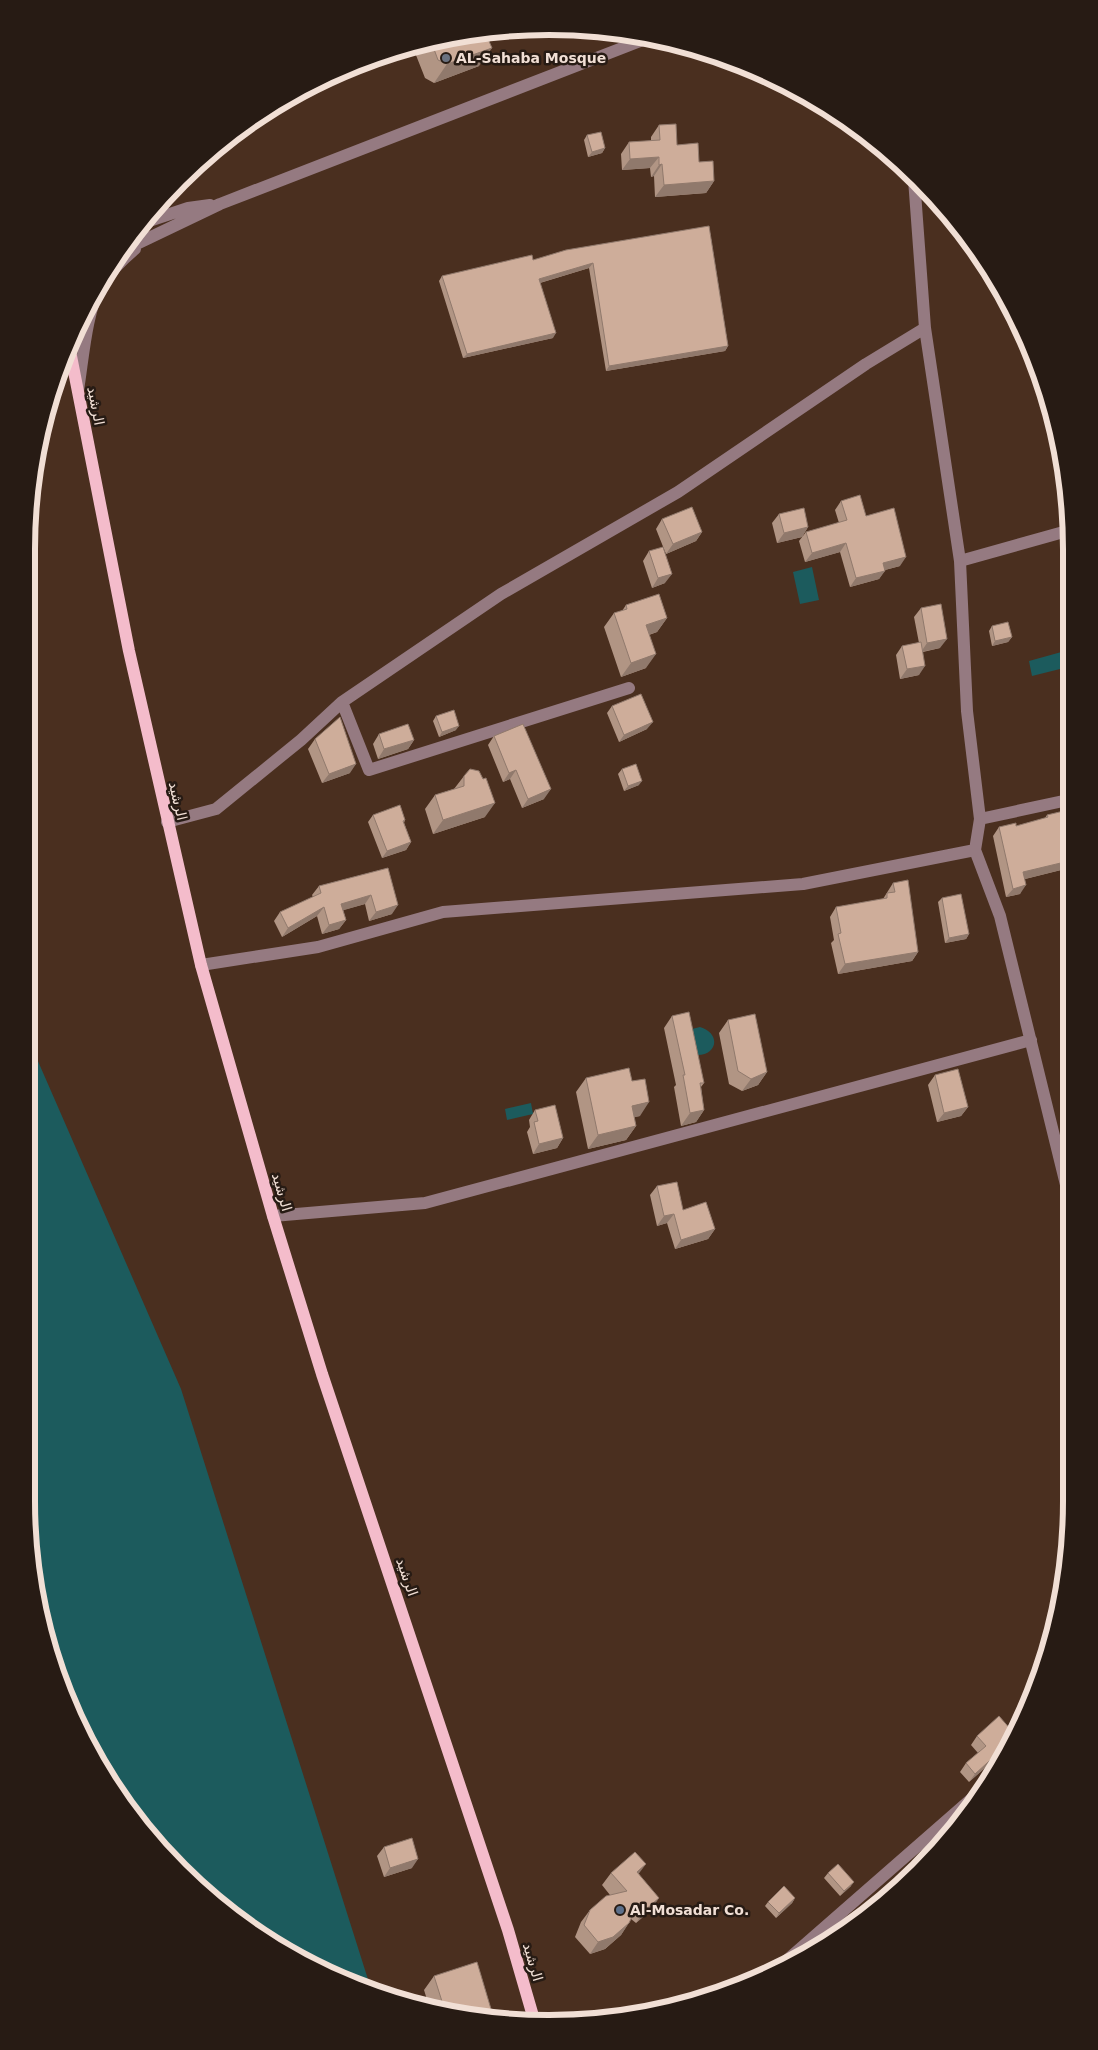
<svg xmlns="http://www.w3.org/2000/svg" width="1098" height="2050" font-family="'DejaVu Sans','Noto Naskh Arabic',sans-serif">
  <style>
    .water { fill: #1c5b5d }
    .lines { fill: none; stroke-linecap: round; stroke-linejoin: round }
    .minor { stroke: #957a81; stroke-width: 12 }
    .major { stroke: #f4bccb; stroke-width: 12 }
    .wall { fill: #b19584 }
    .shaded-wall { fill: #90796c }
    .building { fill: #cead9a; stroke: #90796c }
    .worship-dot { fill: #6b7280; stroke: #271b14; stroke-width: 2 }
    .service-dot { fill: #5c6f8a; stroke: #271b14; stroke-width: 2 }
    .labels { text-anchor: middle; stroke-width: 5; stroke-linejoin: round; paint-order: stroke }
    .poi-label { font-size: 14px; font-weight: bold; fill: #f1dfd5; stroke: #271b14; text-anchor: start }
    .street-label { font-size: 14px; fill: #f1dfd5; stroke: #271b14 }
    .rim { fill: none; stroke: #f1dfd5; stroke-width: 6 }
  </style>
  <rect width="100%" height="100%" fill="#4a2f1f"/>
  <path class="water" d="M812,567l7,33 -19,4 -7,-32z
    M1065,651l3,16 -36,9 -3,-15z
    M700,1027c21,6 18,29 -4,28l-9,-20 5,-6z
    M27,1036l154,353 191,603 -23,-8 -90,-48 -55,-42 -70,-75 -38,-57 -42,-93 -18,-66 -10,-102z
    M531,1103l2,11 -26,6 -2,-11z"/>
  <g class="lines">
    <path class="minor" d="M914,179l11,149 35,233 7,150 13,108 -5,31 25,66 70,285
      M143,223l45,-15 22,-3
      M122,251l98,-47 428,-166
      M78,390c5,-29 8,-79 23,-104 9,-15 21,-26 34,-37
      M960,561l107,-30
      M342,702l27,68 260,-82
      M980,819l88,-19
      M167,822l49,-13 85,-69 41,-38 159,-108 177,-102 188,-128 59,-36
      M201,965l117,-18 125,-35 360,-28 172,-34
      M273,1216l152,-13 606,-163
      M778,1968l207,-181"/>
    <path class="major" d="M70,351l59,300 72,314 72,251 49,158 186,556 27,93"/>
  </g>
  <path class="wall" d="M485,32l-6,34 -45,17 -9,-5 -13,-33z
    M659,125l18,20 22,17 15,19 -8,12 -51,4 -1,-21 -3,1 -1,-9 -28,2 -1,-16 8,-12 22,-1v-4z
    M587,135l18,13 -3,5 -14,4 -4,-17z
    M709,226l19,120 -3,5 -119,20 -17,-103 -49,15 13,55 -90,20 -24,-77 3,-5 91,-16z
    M841,501l25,15 34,50 -15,4 -6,9 -29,8 -10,-35 -35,10 -6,-21 7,-9 33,-9 -4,-13z
    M779,514l29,13 -6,10 -25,6 -5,-20z
    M662,519l40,13 -6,9 -30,13 -10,-25z
    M649,551l16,32 -13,5 -9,-27z
    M626,605l41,13 -10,14 -8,3 -3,33 -25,9 -17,-50 10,-14 8,-2z
    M921,608l19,40 -17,4 -4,23 -19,4 -4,-24 6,-9 17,-3 -5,-26z
    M992,626l20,11 -4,5 -16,4 -3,-15z
    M612,706l35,23 -28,13 -12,-29z
    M436,716l20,14 -17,7 -6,-16z
    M379,734l35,6 -6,9 -30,10 -5,-15z
    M494,736l50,63 -22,9 -12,-29 -7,3 -15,-37z
    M315,739l35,34 -28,10 -14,-34z
    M622,769l17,16 -15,6 -6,-17z
    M464,776l21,41 -52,17 -8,-25 10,-14 19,-6z
    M1068,810l1,58 -44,11 -5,15 -14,3 -13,-61 6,-9 17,-1 29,-8 2,-3z
    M373,815l32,5 -1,3 7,19 -5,8 -24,8 -14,-36z
    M388,868l4,46 -23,7 -4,-17 -22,6 3,10 -7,9 -17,5 -5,-18 -35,21 -8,-16 6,-9 33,-15 -1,-2 7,-9z
    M893,883l25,69 -6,9 -74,13 -7,-31 3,-3 -4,-23 6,-10 47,-8z
    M942,898l27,36 -3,5 -21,4 -7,-41z
    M672,1016l32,67 -3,4 3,23 -8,12 -15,4 -7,-39 2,-2 -12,-57z
    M728,1020l39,52 -9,13 -16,6 -13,-7 -10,-51z
    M935,1075l33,32 -7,9 -24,6 -9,-37z
    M586,1078l54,38 -6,1 2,9 -10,14 -38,9 -12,-57z
    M535,1110l28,28 -6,10 -24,6 -6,-22 3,-5 -1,-7z
    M657,1186l26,24 32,19 -7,10 -33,10 -8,-26 -10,3 -7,-31z
    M1012,1731l-5,7 -3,13 -35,31 -9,-10 6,-9 12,-10 -7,-8 6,-9z
    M384,1847l28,21 -28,9 -7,-21z
    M611,1873l28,1 12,36 -15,13 -5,-4 -10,16 -16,14 -15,5 -15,-17 6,-15 9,-12 20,-15 -8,-10z
    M828,1873l23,13 -11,10 -16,-18z
    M795,1898l-3,5 -16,15 -11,-12 3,-4z
    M434,1976l57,33 -6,9 -55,-9 -6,-19z"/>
  <path class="shaded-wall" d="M492,48l-13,18 -45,17 13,-19z
    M605,148l-3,5 -14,4 4,-5z
    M659,157l-9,11 -28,2 8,-11z
    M662,164l-8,12 -3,1 8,-12z
    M714,181l-8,12 -51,4 9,-12z
    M593,263l-4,5 -53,16 3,-5z
    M556,333l-3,5 -90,20 4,-4z
    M728,346l-3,5 -119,20 3,-5z
    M808,527l-6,10 -25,6 7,-10z
    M702,532l-6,9 -30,13 7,-10z
    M846,543l-6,9 -35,10 7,-9z
    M906,557l-6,9 -23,6 6,-9z
    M885,571l-6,8 -29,8 6,-9z
    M672,574l-7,9 -13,5 6,-10z
    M667,618l-10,14 -21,7 10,-14z
    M1012,637l-4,5 -16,4 3,-5z
    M947,639l-7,9 -19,4 6,-9z
    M656,654l-10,14 -25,9 10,-14z
    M925,666l-6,9 -19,4 7,-10z
    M653,722l-6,7 -28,13 5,-7z
    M459,726l-3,4 -17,7 3,-5z
    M414,740l-6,9 -30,10 6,-10z
    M356,764l-6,9 -28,10 7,-9z
    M516,770l-6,9 -7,3 6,-9z
    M642,781l-3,4 -15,6 4,-5z
    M551,789l-7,10 -22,9 6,-9z
    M495,803l-10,14 -52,17 10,-14z
    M411,842l-5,8 -24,8 5,-7z
    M1069,861v7l-52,13 6,-9z
    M1026,885l-6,9 -14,3 7,-8z
    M371,895l-6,9 -31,9 7,-9z
    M398,905l-6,9 -23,7 7,-9z
    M324,907l-7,9 -35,21 6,-9z
    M346,920l-7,9 -17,5 7,-9z
    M969,934l-3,5 -21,4 4,-5z
    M918,952l-6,9 -74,13 7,-10z
    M767,1072l-9,13 -16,6 9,-12z
    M649,1102l-9,14 -18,4 10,-14z
    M968,1107l-7,9 -24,6 7,-9z
    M704,1110l-8,12 -15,4 9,-13z
    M636,1126l-10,14 -38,9 10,-14z
    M563,1138l-6,10 -24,6 6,-10z
    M674,1214l-7,9 -10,3 7,-10z
    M715,1229l-7,10 -33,10 6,-9z
    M1010,1743l-6,8 -35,31 6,-8z
    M418,1859l-6,9 -28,9 6,-9z
    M646,1864l-9,12v-4z
    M854,1882l-3,4 -11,10 4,-5z
    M659,1898l-8,12 -15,13 8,-12z
    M795,1898l-3,5 -16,15 3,-5z
    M629,1923l-8,12 -16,14 -15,5 8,-12z
    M491,2009l-6,9 -14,-3z"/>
  <path class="building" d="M485,32l7,16 -45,16 -9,-4 -7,-19z
    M676,124l1,21 21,-2 1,19 14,-1 1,20 -50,4 -2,-21 -3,1v-8l-29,2 -1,-17 31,-2 -1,-15z
    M601,132l4,16 -13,4 -5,-17z
    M709,226l19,120 -119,20 -16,-103 -54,16 17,54 -89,21 -25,-78 90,-21 1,5 33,-10z
    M860,495l6,21 28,-8 12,49 -23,6 2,8 -29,7 -10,-35 -34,10 -6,-21 41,-12 -6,-19z
    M692,507l10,25 -29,12 -11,-25z
    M804,508l4,19 -24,6 -5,-19z
    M663,547l9,27 -14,4 -9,-27z
    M659,594l8,24 -21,7 10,29 -25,9 -17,-50 13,-4 -1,-4z
    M941,604l6,35 -20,4 -6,-35z
    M1008,622l4,15 -17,4 -3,-15z
    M921,642l4,24 -18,3 -5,-23z
    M641,694l12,28 -29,13 -12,-29z
    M454,710l5,16 -17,6 -6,-16z
    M340,717l16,47 -27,10 -14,-35z
    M408,724l6,16 -30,9 -5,-15z
    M523,724l28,65 -23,10 -12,-29 -7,3 -15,-37z
    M636,764l6,17 -14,5 -6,-17z
    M470,769l9,2 4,8 3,-1 9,25 -52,17 -8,-25 29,-9v-10z
    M400,805l5,15 -2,1 8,21 -24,9 -14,-36z
    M1068,810l1,51 -46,11 3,13 -13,4 -14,-62 17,-4v3l32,-9 -1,-2z
    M388,868l10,37 -22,7 -5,-17 -30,9 5,16 -17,5 -5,-18 -36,21 -8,-16 41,-19 -2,-7z
    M908,880l10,72 -73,12 -7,-30 3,-1 -5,-26 51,-9v-5l8,-1 -2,-9z
    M961,894l8,40 -20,4 -7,-40z
    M689,1012l15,71h-4l4,27 -14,3 -7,-38h2l-13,-59z
    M755,1014l12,58 -16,7 -13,-8 -10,-51z
    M629,1068l3,13 13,-2 4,23 -17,4 4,20 -38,9 -12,-57z
    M958,1069l10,38 -24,6 -9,-38z
    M555,1105l8,33 -24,6 -5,-22 4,-1 -3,-11z
    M677,1182l6,28 23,-8 9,27 -34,11 -7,-26 -10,2 -7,-30z
    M999,1716l13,15 -7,6 5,5 -35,32 -9,-11 20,-17 -9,-10z
    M412,1838l6,21 -28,9 -6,-21z
    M635,1852l11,12 -9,8 22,26 -15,13 -6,-7 -9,19 -16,14 -15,5 -14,-17 6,-15 16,-14 21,-5 -16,-18z
    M838,1864l16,18 -10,9 -16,-18z
    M784,1886l11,12 -16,15 -11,-11z
    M477,1962l14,47 -20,6 -26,-4 -11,-35z"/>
  <circle class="worship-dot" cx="446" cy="58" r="5"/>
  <circle class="service-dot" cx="620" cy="1910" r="5"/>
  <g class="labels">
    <g class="poi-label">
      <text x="456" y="63">AL-Sahaba Mosque</text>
      <text x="630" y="1915">Al-Mosadar Co.</text>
    </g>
    <g class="street-label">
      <text transform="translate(96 406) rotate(79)" y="5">الرشيد</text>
      <text transform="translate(178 801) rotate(77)" y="5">الرشيد</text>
      <text transform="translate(282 1192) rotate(74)" y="5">الرشيد</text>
      <text transform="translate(407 1577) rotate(71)" y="5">الرشيد</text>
      <text transform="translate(533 1962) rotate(74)" y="5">الرشيد</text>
    </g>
  </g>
  <path d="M0 0H1098V2050H0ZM549 35H549A514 514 0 0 1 1063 549V1501A514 514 0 0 1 549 2015H549A514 514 0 0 1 35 1501V549A514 514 0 0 1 549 35Z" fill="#271b14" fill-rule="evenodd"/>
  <path class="rim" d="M549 35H549A514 514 0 0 1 1063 549V1501A514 514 0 0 1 549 2015H549A514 514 0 0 1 35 1501V549A514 514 0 0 1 549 35Z"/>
</svg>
